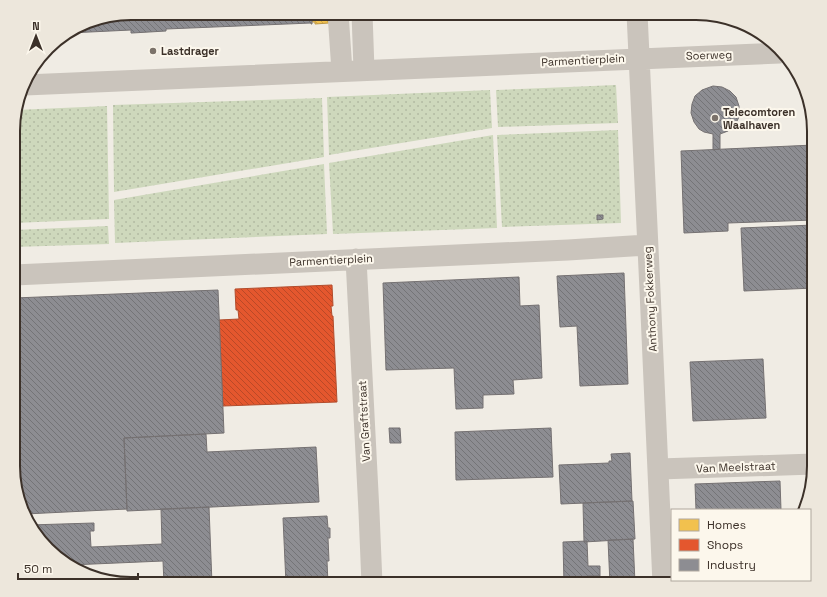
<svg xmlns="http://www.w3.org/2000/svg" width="827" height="597" font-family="'Space Grotesk',sans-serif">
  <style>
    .grass { fill: url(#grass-dots) }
    .homes { fill: url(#homes-back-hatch); stroke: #bb9643 }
    .shops { fill: url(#shops-back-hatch); stroke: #b24c2c }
    .industry { fill: url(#industry-back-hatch); stroke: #757172 }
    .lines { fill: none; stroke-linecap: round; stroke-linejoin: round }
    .minor { stroke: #cac4bc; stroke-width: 21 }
    .poi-dot { fill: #7b726a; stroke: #fcf7ec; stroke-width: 1.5 }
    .labels { text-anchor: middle; stroke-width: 4; stroke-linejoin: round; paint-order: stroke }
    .poi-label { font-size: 11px; font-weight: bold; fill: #3c3129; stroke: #fcf7ec; text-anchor: start }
    .street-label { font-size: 11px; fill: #3c3129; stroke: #fcf7ec }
    .rim { fill: none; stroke: #3c3129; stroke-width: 2 }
  </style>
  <defs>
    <pattern id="grass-dots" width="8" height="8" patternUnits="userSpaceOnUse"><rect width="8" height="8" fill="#ced8bc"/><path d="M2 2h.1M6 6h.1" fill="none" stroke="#b2baa2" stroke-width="1.8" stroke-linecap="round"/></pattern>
    <pattern id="homes-back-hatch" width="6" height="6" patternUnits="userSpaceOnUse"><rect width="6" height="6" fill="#f2c14e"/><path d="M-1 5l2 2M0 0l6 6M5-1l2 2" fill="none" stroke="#d0a644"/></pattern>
    <pattern id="shops-back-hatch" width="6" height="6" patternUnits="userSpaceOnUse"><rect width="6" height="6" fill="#e4572e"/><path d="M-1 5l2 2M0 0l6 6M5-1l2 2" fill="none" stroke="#ba4927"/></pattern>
    <pattern id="industry-back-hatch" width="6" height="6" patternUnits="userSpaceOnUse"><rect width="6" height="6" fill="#8d8d92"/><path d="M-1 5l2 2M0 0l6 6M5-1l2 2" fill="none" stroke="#747477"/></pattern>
  </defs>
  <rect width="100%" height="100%" fill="#f0ece4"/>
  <path class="grass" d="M616,85l2,38 -120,4 -2,-37z
    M490,90l2,38 -163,27 -2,-58z
    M322,98l2,59 -210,35 -1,-87z
    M107,106l2,113 -95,4v-107l2,-6z
    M618,130l3,93 -119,4 -5,-92z
    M493,135l4,93 -164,6 -4,-71z
    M324,164l3,70 -212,9 -1,-43z
    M108,226l1,18 -95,3v-17z"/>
  <path class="homes" d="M312,13h16l1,10 -14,1v-2h-3z"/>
  <path class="shops" d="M332,285l1,21h-2l1,10h1l4,86 -114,4 -4,-86 20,-1 -1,-9h-2l-1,-21z"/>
  <path class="industry" d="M131,13h181v11h-1v-1l-145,6v2l-34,2h-1v-3l-62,3 24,-14z
    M377,13h166l-166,7z
    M680,13h23l13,3 -36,2z
    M713,86l9,1 8,4 6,6 3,9v11l-4,8 -7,6 -8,3v15l-7,1v-16l-9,-2 -5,-3 -5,-7 -3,-9 1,-9 3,-8 7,-6z
    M814,145v75l-86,3v8l-44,2 -3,-82z
    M597,215h6v4l-6,1z
    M814,225v63l-70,3 -3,-63z
    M624,273l4,111 -48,2 -3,-60 -17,1 -3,-51z
    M519,277l1,29 19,-1 3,73 -29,2 1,14 -31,1v13l-27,1 -2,-41 -68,2 -3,-87z
    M218,290l6,143 -100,5 3,71 -102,5 -11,-33v-183z
    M763,359l3,59 -73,3 -3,-59z
    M389,428h11l1,15h-11z
    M551,428l2,49 -97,3 -1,-48z
    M206,434l1,18 109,-5 3,55 -192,9 -3,-73z
    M630,453l2,48 -71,3 -2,-39 50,-2v-2h3l-1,-7z
    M780,481l1,29h-85l-1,-26z
    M633,501l2,38 -51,3 -1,-39z
    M209,507l3,77h-48l-1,-23 -93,4 -11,-6 -30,-34 65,-2v8h-4l1,16 71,-3 -1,-35z
    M327,516l1,12h2v10h-2l1,23h-2l1,23h-42l-3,-66z
    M633,539l2,44 -25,1 -2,-44z
    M587,541l1,25h12v10h-12v8h-24l-1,-42z"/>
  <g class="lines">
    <path class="minor" d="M338,13l4,58
      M362,13l2,57
      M637,13c8,190 19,381 26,571
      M25,85l755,-32
      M356,259l13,253 3,72
      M14,275l554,-25 79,-5
      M659,469l155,-5"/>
  </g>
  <g class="poi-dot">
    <circle cx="153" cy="51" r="4"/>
    <circle cx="715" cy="118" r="4"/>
  </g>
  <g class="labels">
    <g class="poi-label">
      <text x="161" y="55">Lastdrager</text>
      <text x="723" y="116">Telecomtoren<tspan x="723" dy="13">Waalhaven</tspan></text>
    </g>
    <g class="street-label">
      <text transform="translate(709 55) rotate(-2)" y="4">Soerweg</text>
      <text transform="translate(583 60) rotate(-3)" y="4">Parmentierplein</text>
      <text transform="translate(331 260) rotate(-3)" y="4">Parmentierplein</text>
      <text transform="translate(650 299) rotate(-93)" y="4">Anthony Fokkerweg</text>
      <text transform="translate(364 421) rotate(-93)" y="4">Van Graftstraat</text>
      <text transform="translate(736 467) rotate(-2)" y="4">Van Meelstraat</text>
    </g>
  </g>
  <path d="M0 0H827V597H0ZM131 20H696A111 111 0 0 1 807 131V466A111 111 0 0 1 696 577H131A111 111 0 0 1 20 466V131A111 111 0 0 1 131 20Z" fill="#ede7dc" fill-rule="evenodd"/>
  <path class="rim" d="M131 20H696A111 111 0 0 1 807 131V466A111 111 0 0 1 696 577H131A111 111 0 0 1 20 466V131A111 111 0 0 1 131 20Z"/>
  <rect x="671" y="509" width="140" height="72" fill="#fcf7ec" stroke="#afa89e"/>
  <rect x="679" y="519" width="20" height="12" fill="#f2c14e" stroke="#afa89e"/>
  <text x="707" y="529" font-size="12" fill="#3c3129">Homes</text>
  <rect x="679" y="539" width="20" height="12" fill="#e4572e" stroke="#afa89e"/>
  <text x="707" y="549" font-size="12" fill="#3c3129">Shops</text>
  <rect x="679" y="559" width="20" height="12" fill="#8d8d92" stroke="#afa89e"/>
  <text x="707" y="569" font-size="12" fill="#3c3129">Industry</text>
  <g transform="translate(36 36)" stroke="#fcf7ec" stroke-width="3" paint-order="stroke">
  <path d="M0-3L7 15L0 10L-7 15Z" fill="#3c3129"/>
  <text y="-6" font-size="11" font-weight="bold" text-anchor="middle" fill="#3c3129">N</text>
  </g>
  <path d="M18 573v6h120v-6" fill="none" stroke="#3c3129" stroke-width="2"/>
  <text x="24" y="573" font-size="12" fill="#3c3129" stroke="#fcf7ec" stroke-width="3" paint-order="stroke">50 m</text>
</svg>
